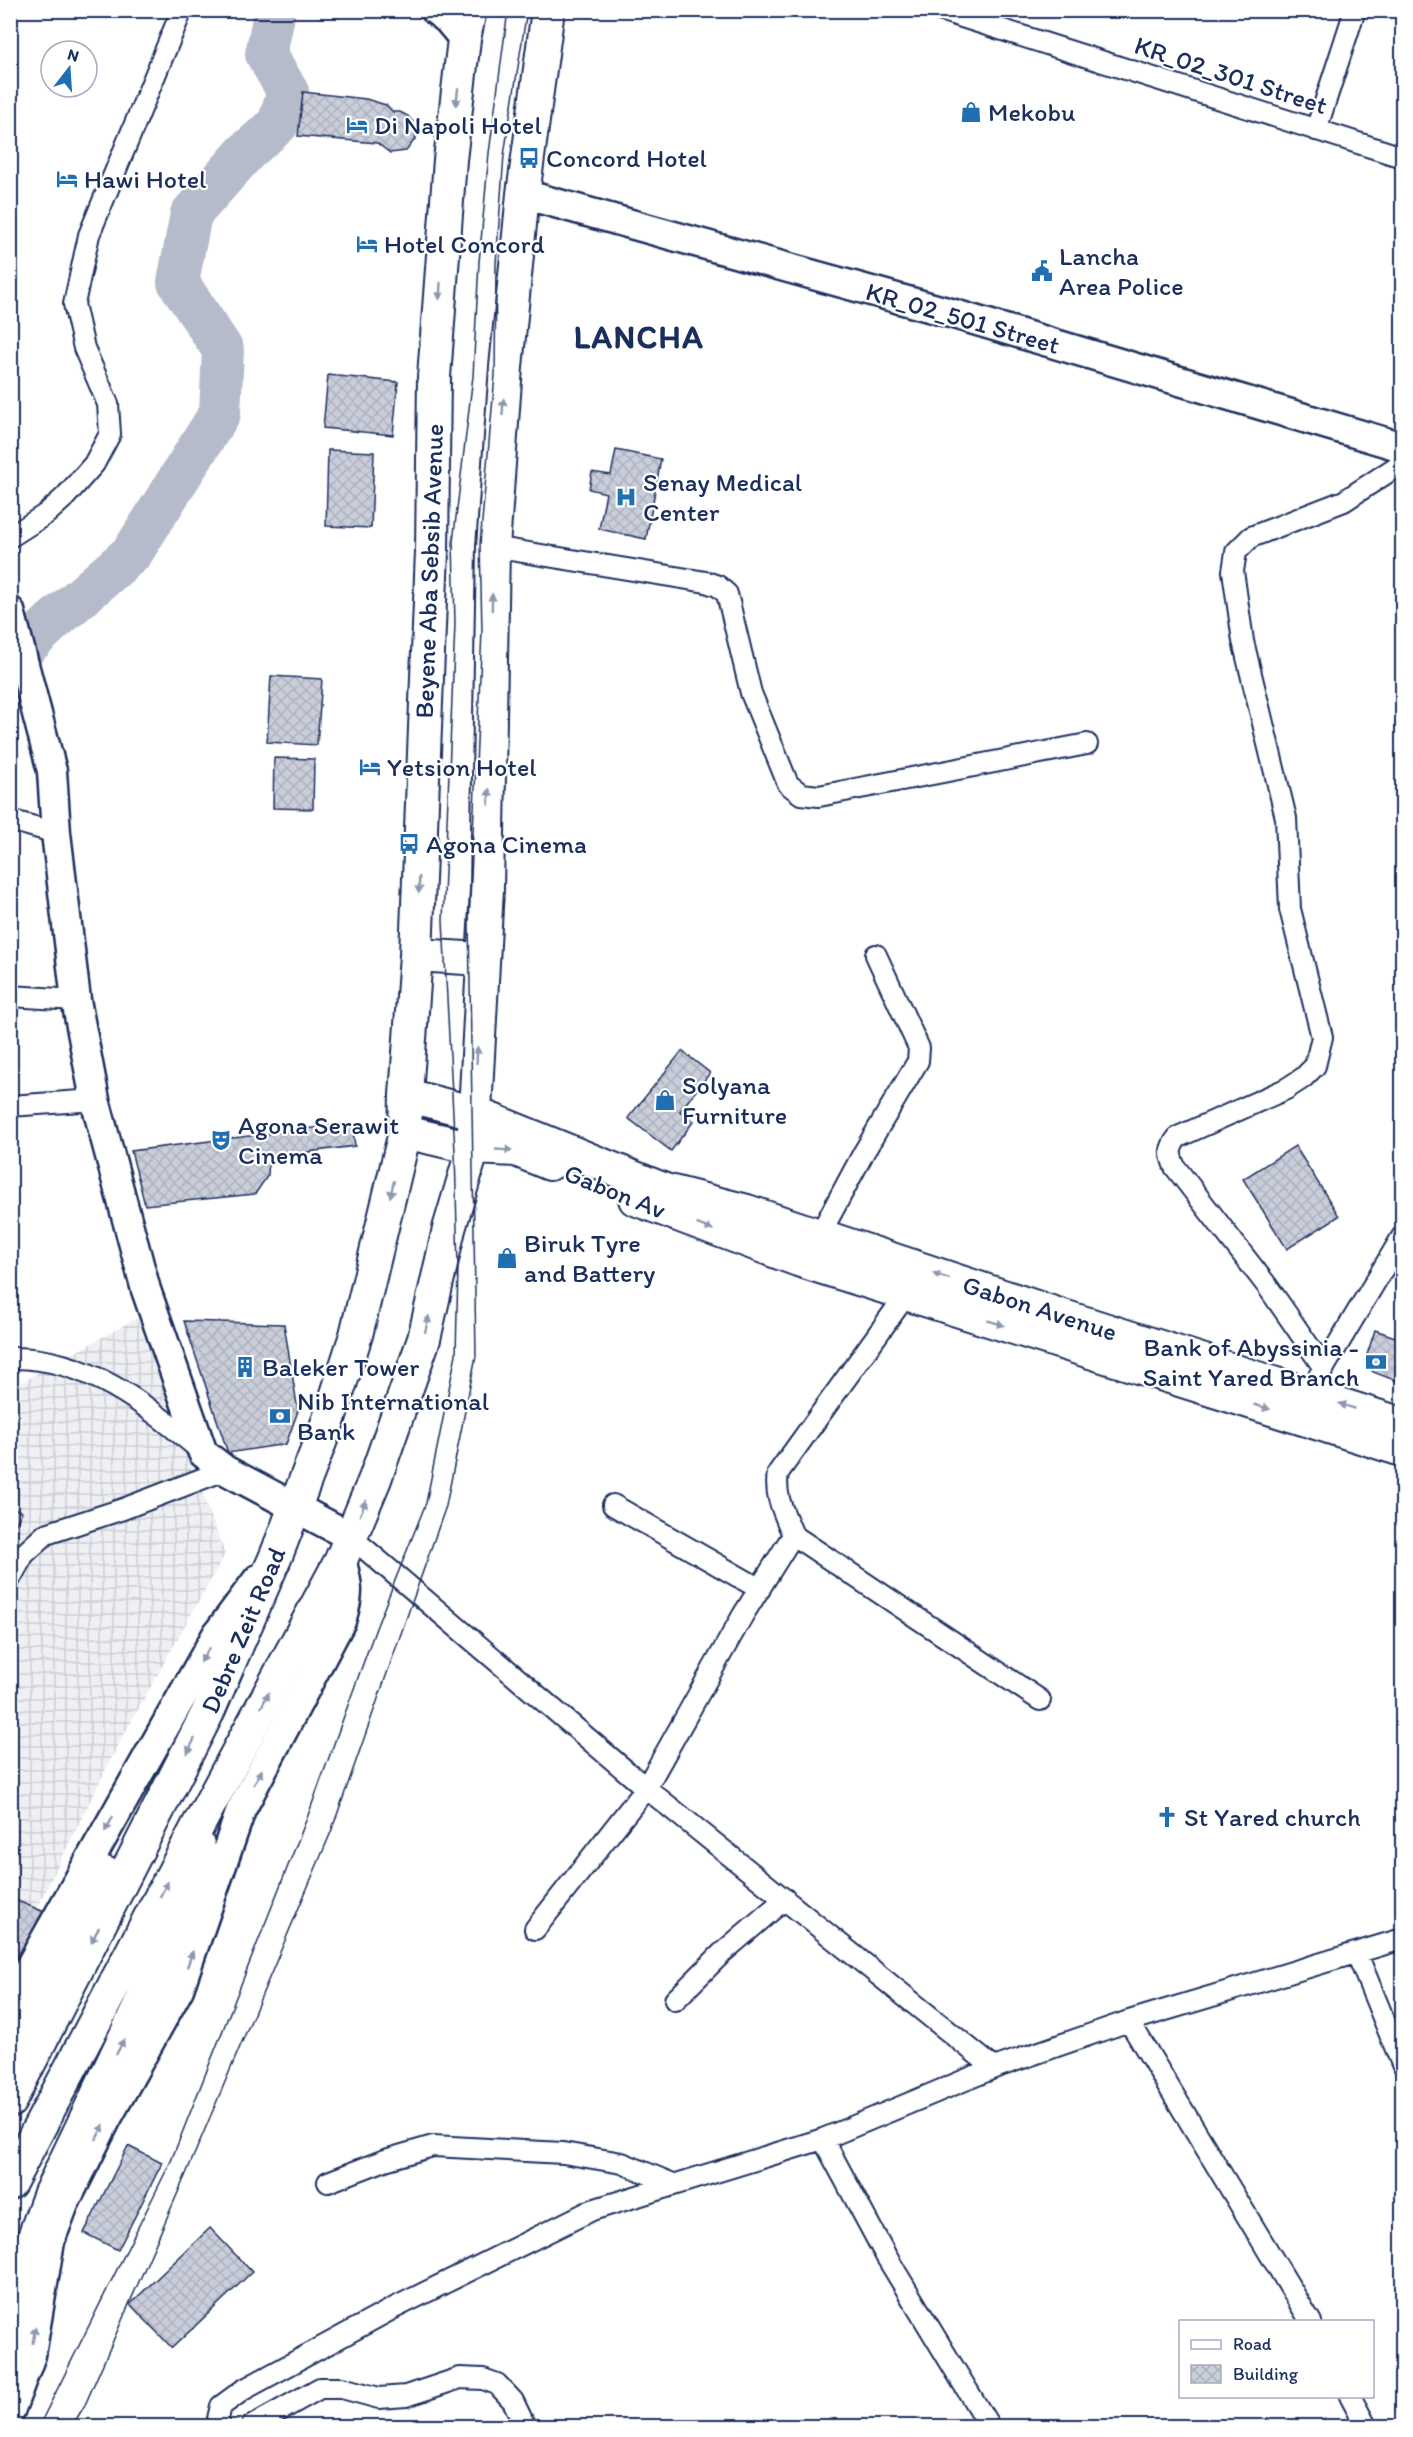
<svg xmlns="http://www.w3.org/2000/svg" width="1413" height="2437" font-family="Itim,sans-serif">
  <style>
    .industrial { fill: url(#industrial-grid) }
    .lines { fill: none; stroke-linecap: round; stroke-linejoin: round }
    .river { stroke: #b5bbca; stroke-width: 42 }
    .building { fill: url(#building-cross-hatch); stroke: #1b2f5e; stroke-width: 1.5 }
    .street-casing { stroke: #1b2f5e; stroke-width: 24 }
    .secondary-casing { stroke: #1b2f5e; stroke-width: 33 }
    .primary-casing { stroke: #1b2f5e; stroke-width: 36 }
    .street { stroke: #fff; stroke-width: 20 }
    .secondary { stroke: #fff; stroke-width: 28 }
    .primary { stroke: #fff; stroke-width: 32 }
    .tram { stroke: #1b2f5e; stroke-width: 1.5 }
    .oneway { fill: #8d97ae }
    .labels { text-anchor: middle; stroke-width: 4.5; stroke-linejoin: round; paint-order: stroke }
    .street-label { font-size: 26px; fill: #1b2f5e; stroke: #fff }
    .poi-label { font-size: 26px; fill: #1b2f5e; stroke: #fff; text-anchor: start }
    .district-label { font-size: 32px; font-weight: bold; letter-spacing: 1.5px; fill: #1b2f5e; stroke: #fff }
  </style>
  <defs>
    <pattern id="industrial-grid" width="8" height="8" patternUnits="userSpaceOnUse" patternTransform="scale(1.5)"><rect width="8" height="8" fill="#eff0f4"/><path d="M0 4h8M4 0v8" fill="none" stroke="#ccced4"/></pattern>
    <pattern id="building-cross-hatch" width="8" height="8" patternUnits="userSpaceOnUse" patternTransform="scale(1.5)"><rect width="8" height="8" fill="#caceda"/><path d="M0 0l8 8M0 8l8-8" fill="none" stroke="#adb1be"/></pattern>
  </defs>
  <rect width="100%" height="100%" fill="#fff"/>
  <filter id="ink" filterUnits="userSpaceOnUse"><feTurbulence type="fractalNoise" baseFrequency=".0167" numOctaves="2"/><feDisplacementMap in="SourceGraphic" scale="12" xChannelSelector="R" yChannelSelector="G"/><feConvolveMatrix kernelMatrix="1 2 1 2 8 2 1 2 1" color-interpolation-filters="sRGB"/></filter>
  <g filter="url(#ink)">
    <path class="industrial" d="M137,1318l88,236 -109,195 -105,211v-572z"/>
    <g class="lines">
      <path class="river" d="M10,662l42,-40 80,-69 88,-140 3,-63 -45,-68 13,-68 55,-62 32,-28 10,-32 -22,-38 9,-44"/>
    </g>
    <path class="building" d="M303,92l63,7 20,6 7,7h7l8,4 5,6 3,16 -10,13 -16,2 -13,-10 -79,-7z
      M328,375l70,7 -5,53 -70,-7z
      M328,450l46,2 -3,76 -45,-2z
      M616,450l45,9 -15,80 -47,-10 7,-36 -17,-4 3,-17 19,3z
      M271,676l51,3 -5,66 -50,-3z
      M274,758l40,1 -1,50 -40,-1z
      M682,1051l28,22 -30,38 14,10 -23,30 -43,-33z
      M352,1123l3,23 -86,11 -1,18 -13,19 -110,11 -14,-54z
      M1295,1146l44,70 -52,33 -44,-70z
      M1402,1315v68l-29,-11 -8,-11 10,-31 20,7z
      M184,1321l100,3 14,87 -12,33 -58,9z
      M10,1506l12,6 -12,23z
      M10,1898l42,17 -42,75z
      M128,2146l34,17 -44,87 -34,-17z
      M210,2228l42,44 -80,76 -42,-44z"/>
    <g class="lines">
      <defs>
        <path id="street" d="M940,10l462,147
          M1316,130l39,-120
          M10,537l36,-23 19,-17 29,-33 16,-30 -2,-30 -24,-56 -10,-44 15,-69 93,-225
          M493,547l213,35 12,4 9,8 24,99 37,91 13,10 18,2 268,-52
          M10,820l46,13
          M10,996l66,4
          M10,1106l85,-6
          M819,1236l45,-84 54,-91 1,-13 -43,-93
          M10,1358c76,-2 137,47 191,93
          M1324,1368l-56,-81 -93,-120c-6,-13 -6,-19 3,-30l108,-48 17,-11 12,-12 7,-29 -32,-128 -4,-91 -43,-177 -10,-70 3,-19 15,-15 93,-36 58,-38
          M1319,1376l83,-139
          M613,1505l147,84
          M793,1535l247,165
          M351,1537l295,251 348,280
          M10,1579l14,-25 22,-20 77,-25 102,-39
          M535,1929l111,-141 97,-173 50,-80c-9,-22 -19,-39 -15,-62l128,-178
          M1357,1954l45,110
          M675,2000l47,-47 63,-54
          M1129,2021l182,301
          M823,2139l63,117 103,170
          M328,2182l57,-22 48,-14 130,7 59,10 51,21
          M1350,2396l16,30
          M219,2426l-2,-3 4,-17 22,-16 151,-82 198,-98 231,-71 171,-71 135,-47 273,-82
          M252,2426l68,-38h22l37,10 27,-2 54,-18 23,1 14,5 16,17 12,25"/>
        <path id="secondary" d="M435,10l13,10 16,19
          M523,194l431,120 448,133
          M10,611l42,160 4,62 20,167 19,100 51,190 57,163 22,17 126,67
          M10,2002l207,-368 41,-55
          M10,2411l21,-56 19,-114 14,-37 42,-84 73,-131 62,-179 100,-189c8,-26 8,-35 0,-61"/>
        <path id="primary" d="M416,955l66,4
          M406,1095l69,18 190,77 82,21 310,103 345,110
          M405,1132l68,16 43,2 34,14
          M635,1199l163,61 604,190
          M10,2041l95,-168
          M10,2101l197,-387 69,-158 53,-137 27,-84 49,-203 1,-37 10,-140 16,-404 2,-174 16,-217 14,-121 6,-29
          M10,2183l188,-357 143,-266 34,-81 49,-140 25,-110 24,-81 14,-259 6,-342 13,-180 17,-173 25,-184
          M10,2336l21,-91 19,-52 122,-254 27,-75 -1,-19"/>
      </defs>
      <use href="#street" class="street-casing"/>
      <use href="#secondary" class="secondary-casing"/>
      <use href="#primary" class="primary-casing"/>
      <use href="#street" class="street"/>
      <use href="#secondary" class="secondary"/>
      <use href="#primary" class="primary"/>
      <path class="tram" d="M39,2426l132,-265 136,-343 69,-190 50,-125 30,-149 2,-86 -3,-116 -12,-231 12,-297 -2,-82 20,-166 6,-114 10,-109 19,-143
        M72,2426l13,-21 101,-231 145,-342 115,-326 30,-150 -7,-434 13,-291 -2,-87 15,-169 1,-112 8,-108 23,-145"/>
    </g>
    <defs><path id="oneway-solid" d="M-6-.8H1V-3.2L6.5 0L1 3.2V.8H-6Z" transform="scale(1.5)"/></defs>
    <g class="oneway">
      <use href="#oneway-solid" transform="translate(457 97) rotate(97)"/>
      <use href="#oneway-solid" transform="translate(440 291) rotate(94)"/>
      <use href="#oneway-solid" transform="translate(503 407) rotate(-86)"/>
      <use href="#oneway-solid" transform="translate(492 602) rotate(-89)"/>
      <use href="#oneway-solid" transform="translate(489 797) rotate(-89)"/>
      <use href="#oneway-solid" transform="translate(419 885) rotate(92)"/>
      <use href="#oneway-solid" transform="translate(477 1055) rotate(-87)"/>
      <use href="#oneway-solid" transform="translate(504 1150) rotate(3)"/>
      <use href="#oneway-solid" transform="translate(392 1189) rotate(103)"/>
      <use href="#oneway-solid" transform="translate(705 1227) rotate(20)"/>
      <use href="#oneway-solid" transform="translate(941 1276) rotate(-162)"/>
      <use href="#oneway-solid" transform="translate(996 1323) rotate(17)"/>
      <use href="#oneway-solid" transform="translate(427 1324) rotate(-77)"/>
      <use href="#oneway-solid" transform="translate(1347 1406) rotate(-162)"/>
      <use href="#oneway-solid" transform="translate(1262 1407) rotate(17)"/>
      <use href="#oneway-solid" transform="translate(363 1508) rotate(-67)"/>
      <use href="#oneway-solid" transform="translate(205 1655) rotate(120)"/>
      <use href="#oneway-solid" transform="translate(265 1700) rotate(-62)"/>
      <use href="#oneway-solid" transform="translate(191 1746) rotate(116)"/>
      <use href="#oneway-solid" transform="translate(258 1777) rotate(-62)"/>
      <use href="#oneway-solid" transform="translate(109 1824) rotate(119)"/>
      <use href="#oneway-solid" transform="translate(164 1889) rotate(-62)"/>
      <use href="#oneway-solid" transform="translate(95 1935) rotate(117)"/>
      <use href="#oneway-solid" transform="translate(190 1959) rotate(-70)"/>
      <use href="#oneway-solid" transform="translate(120 2047) rotate(-64)"/>
      <use href="#oneway-solid" transform="translate(100 2132) rotate(-63)"/>
      <use href="#oneway-solid" transform="translate(34 2335) rotate(-81)"/>
    </g>
  </g>
  <defs>
    <symbol id="shop-bare" viewBox="-9 -9 18 18"><path d="M-5-2.5h2.3a2.7 3.5 0 0 1 5.4 0H5L5.5 6h-11ZM-1.5-2.5h3a1.5 2.3 0 0 0-3 0Z" fill="#1f6fb2" stroke="#fff" stroke-width="2.5" paint-order="stroke"/></symbol>
    <symbol id="hotel-bare" viewBox="-9 -9 18 18"><path d="M-6-4.5h1.5V1H6V5H4.5V3h-9V5H-6ZM-4 0a1.8 1.8 0 1 1 3.6 0ZM.5 0V-2.5h3Q6-2.5 6 0Z" fill="#1f6fb2" stroke="#fff" stroke-width="2.5" paint-order="stroke"/></symbol>
    <symbol id="bus-bare" viewBox="-9 -9 18 18"><path d="M-5-6H5V4H4V6H2V4H-2V6H-4V4H-5ZM-3.5-4V0h7V-4ZM-3.5 1.2v1.5H-2V1.2ZM2 1.2v1.5H3.5V1.2Z" fill="#1f6fb2" stroke="#fff" stroke-width="2.5" paint-order="stroke"/></symbol>
    <symbol id="civic-bare" viewBox="-9 -9 18 18"><path d="M-.6-6.5H3V-4.5H.6V-3L4-1V1h2V6H-6V1h2V-1L-.6-3ZM-1.2 2.5V6h2.4V2.5Z" fill="#1f6fb2" stroke="#fff" stroke-width="2.5" paint-order="stroke"/></symbol>
    <symbol id="hospital-bare" viewBox="-9 -9 18 18"><path d="M-5-5h3v3.5h4V-5h3V5h-3V1.5h-4V5h-3Z" fill="#1f6fb2" stroke="#fff" stroke-width="2.5" paint-order="stroke"/></symbol>
    <symbol id="theatre-bare" viewBox="-9 -9 18 18"><path d="M-5-5.5Q0-4 5-5.5V0Q5 5 0 6Q-5 5-5 0ZM-3.3-2.5H-1v1.5H-3.3ZM1-2.5H3.3v1.5H1ZM-2.8 1Q0 5.5 2.8 1Z" fill="#1f6fb2" stroke="#fff" stroke-width="2.5" paint-order="stroke"/></symbol>
    <symbol id="bank-bare" viewBox="-9 -9 18 18"><path d="M-6-4H6V4H-6ZM0-2.3a2.3 2.3 0 1 0 0 4.6a2.3 2.3 0 1 0 0-4.6Z" fill="#1f6fb2" stroke="#fff" stroke-width="2.5" paint-order="stroke"/></symbol>
    <symbol id="building-bare" viewBox="-9 -9 18 18"><path d="M-4-6H4V6H1V3H-1V6H-4ZM-2.5-4.3h1.7v1.8h-1.7ZM.8-4.3h1.7v1.8H.8ZM-2.5-1h1.7V.8h-1.7ZM.8-1h1.7V.8H.8Z" fill="#1f6fb2" stroke="#fff" stroke-width="2.5" paint-order="stroke"/></symbol>
    <symbol id="church-bare" viewBox="-9 -9 18 18"><path d="M-1.2-6h2.4v3.5h3.3v2.4h-3.3V6h-2.4V-.1h-3.3v-2.4h3.3Z" fill="#1f6fb2" stroke="#fff" stroke-width="2.5" paint-order="stroke"/></symbol>
  </defs>
  <g fill-rule="evenodd">
    <use href="#shop-bare" x="956" y="97" width="30" height="30"/>
    <use href="#hotel-bare" x="342" y="110" width="30" height="30"/>
    <use href="#bus-bare" x="514" y="143" width="30" height="30"/>
    <use href="#hotel-bare" x="52" y="164" width="30" height="30"/>
    <use href="#hotel-bare" x="352" y="229" width="30" height="30"/>
    <use href="#civic-bare" x="1027" y="256" width="30" height="30"/>
    <use href="#hospital-bare" x="611" y="482" width="30" height="30"/>
    <use href="#hotel-bare" x="355" y="752" width="30" height="30"/>
    <use href="#bus-bare" x="394" y="829" width="30" height="30"/>
    <use href="#shop-bare" x="650" y="1085" width="30" height="30"/>
    <use href="#theatre-bare" x="206" y="1125" width="30" height="30"/>
    <use href="#shop-bare" x="492" y="1243" width="30" height="30"/>
    <use href="#bank-bare" x="1361" y="1347" width="30" height="30"/>
    <use href="#building-bare" x="230" y="1352" width="30" height="30"/>
    <use href="#bank-bare" x="265" y="1401" width="30" height="30"/>
    <use href="#church-bare" x="1152" y="1802" width="30" height="30"/>
  </g>
  <g class="labels">
    <g class="street-label">
      <text transform="translate(1231 75) rotate(18)" y="9">KR_02_301 Street</text>
      <text transform="translate(963 318) rotate(16)" y="9">KR_02_501 Street</text>
      <text transform="translate(429 571) rotate(-88)" y="9">Beyene Aba Sebsib Avenue</text>
      <text transform="translate(615 1191) rotate(22)" y="9">Gabon Av</text>
      <text transform="translate(1040 1308) rotate(18)" y="9">Gabon Avenue</text>
      <text transform="translate(243 1630) rotate(-67)" y="9">Debre Zeit Road</text>
    </g>
    <g class="poi-label">
      <text x="988" y="121">Mekobu</text>
      <text x="374" y="134">Di Napoli Hotel</text>
      <text x="546" y="167">Concord Hotel</text>
      <text x="84" y="188">Hawi Hotel</text>
      <text x="384" y="253">Hotel Concord</text>
      <text x="1059" y="265">Lancha<tspan x="1059" dy="30">Area Police</tspan></text>
      <text x="643" y="491">Senay Medical<tspan x="643" dy="30">Center</tspan></text>
      <text x="387" y="776">Yetsion Hotel</text>
      <text x="426" y="853">Agona Cinema</text>
      <text x="682" y="1094">Solyana<tspan x="682" dy="30">Furniture</tspan></text>
      <text x="238" y="1134">Agona Serawit<tspan x="238" dy="30">Cinema</tspan></text>
      <text x="524" y="1252">Biruk Tyre<tspan x="524" dy="30">and Battery</tspan></text>
      <text x="1359" y="1356" text-anchor="end">Bank of Abyssinia -<tspan x="1359" dy="30">Saint Yared Branch</tspan></text>
      <text x="262" y="1376">Baleker Tower</text>
      <text x="297" y="1410">Nib International<tspan x="297" dy="30">Bank</tspan></text>
      <text x="1184" y="1826">St Yared church</text>
    </g>
    <g class="district-label">
      <text x="639" y="348">LANCHA</text>
    </g>
  </g>
  <rect width="1413" height="2437" fill="none" stroke="#fff" stroke-width="36"/>
  <rect x="18" y="18" width="1377" height="2401" fill="none" stroke="#1b2f5e" stroke-width="2" filter="url(#ink)"/>
  <rect x="1179" y="2320" width="195" height="78" fill="#ffffff" stroke="#a4acbf" stroke-width="1.5"/>
  <rect x="1191" y="2340" width="30" height="9" fill="#ffffff" stroke="#a4acbf" stroke-width="1.5"/>
  <text x="1233" y="2350" font-size="18" fill="#1b2f5e">Road</text>
  <rect x="1191" y="2365" width="30" height="18" fill="url(#building-cross-hatch)" stroke="#a4acbf" stroke-width="1.5"/>
  <text x="1233" y="2380" font-size="18" fill="#1b2f5e">Building</text>
  <g transform="translate(69 69) rotate(17)"><circle r="28" fill="#ffffff" stroke="#a4acbf" stroke-width="1.5"/>
  <path d="M0-4.5L10 22L0 15L-10 22Z" fill="#1f6fb2"/>
  <text y="-9" font-size="16" font-weight="bold" text-anchor="middle" fill="#1b2f5e">N</text>
  </g>
</svg>
